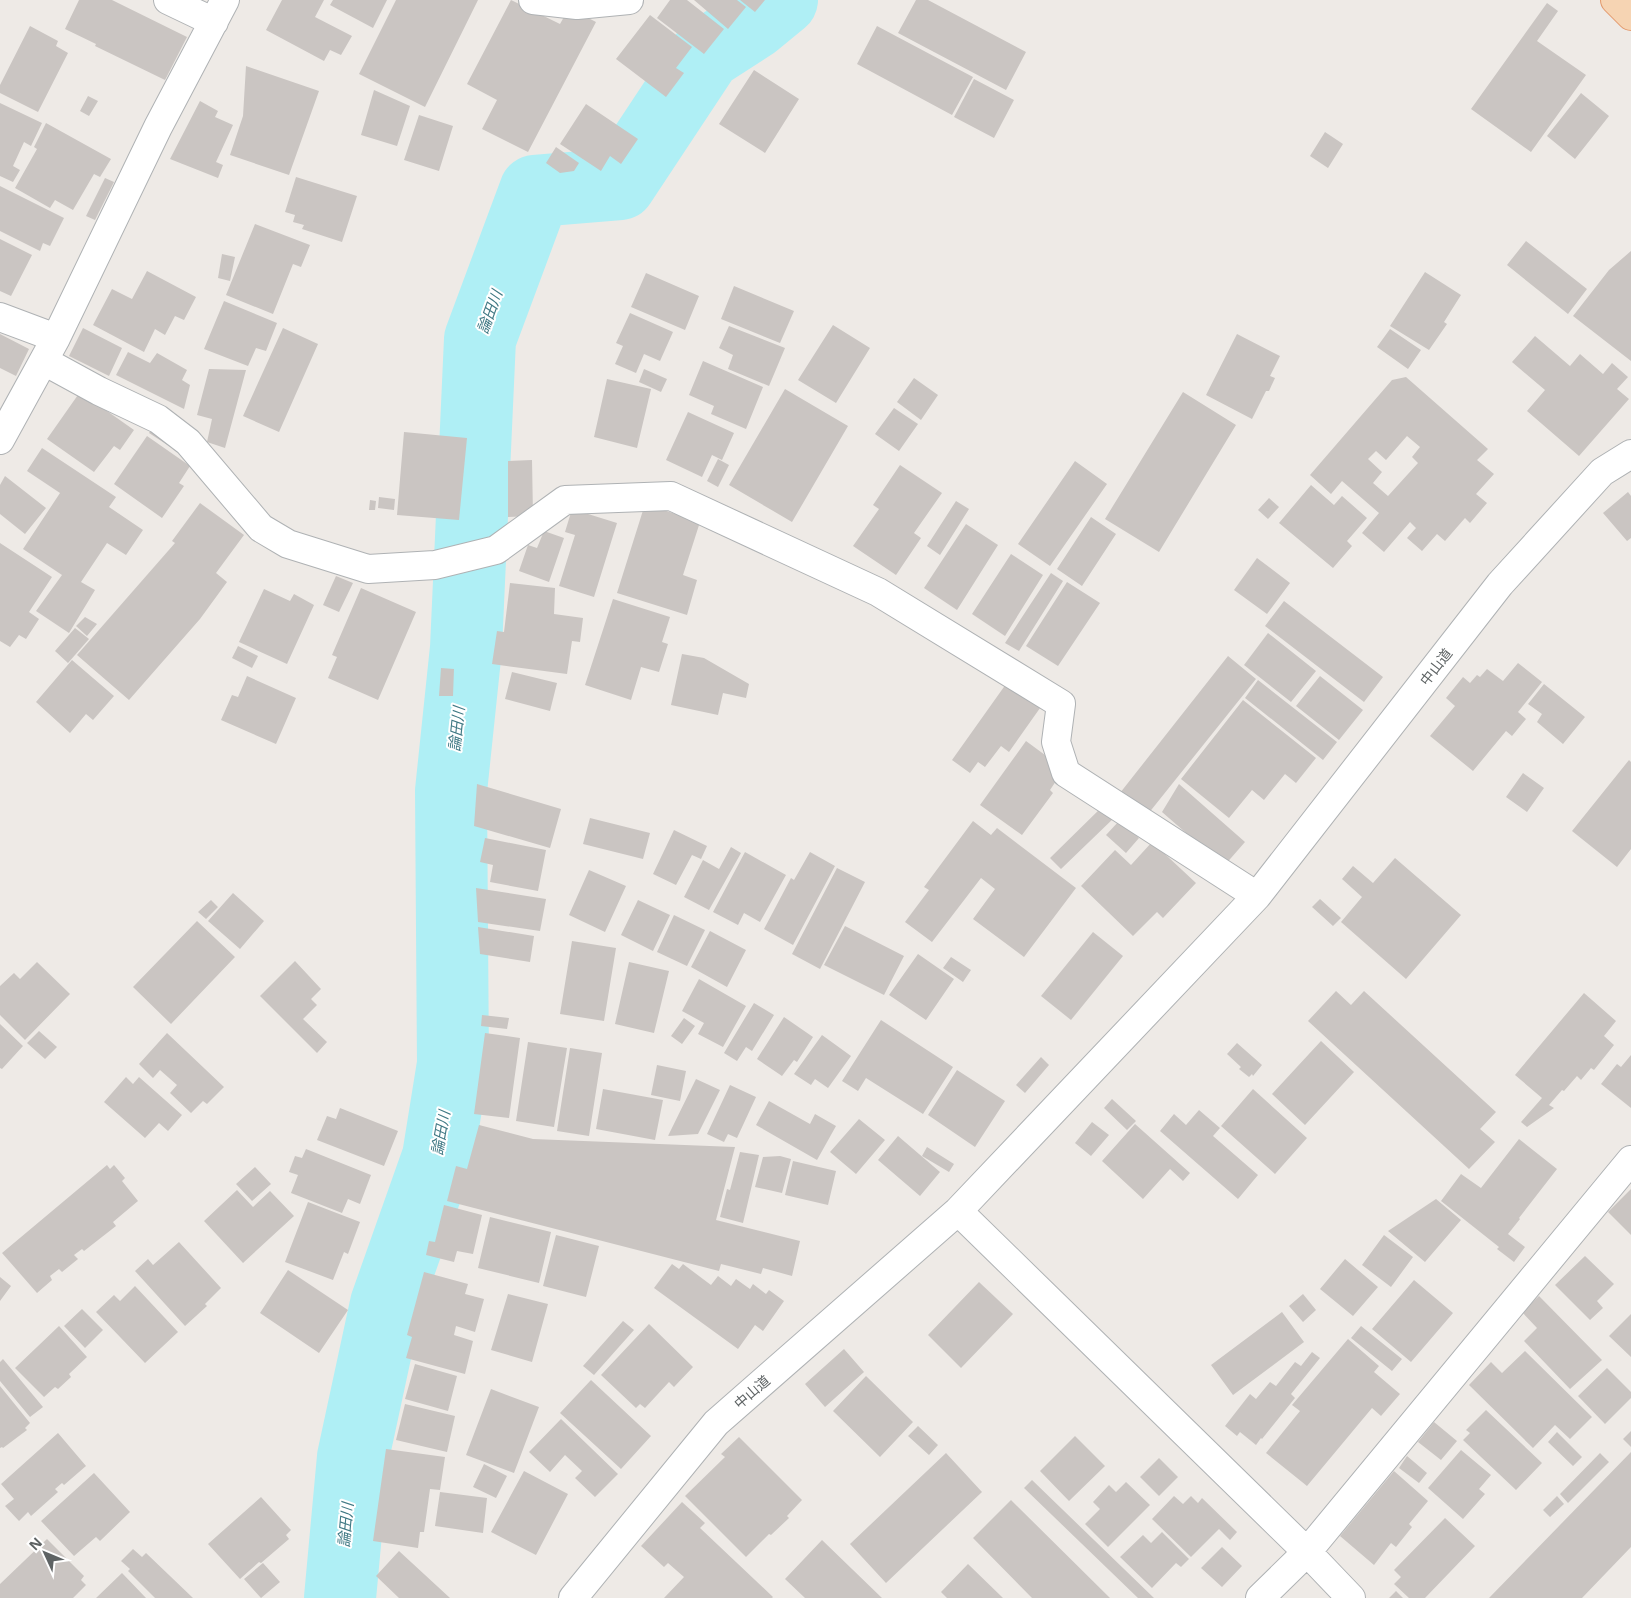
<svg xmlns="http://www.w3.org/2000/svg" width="1631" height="1598" font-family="'Noto Sans','Noto Sans JP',sans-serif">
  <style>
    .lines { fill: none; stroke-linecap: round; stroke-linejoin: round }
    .river { stroke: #afeff5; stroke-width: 72 }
    .building { fill: #cac5c2; fill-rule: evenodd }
    .street-casing { stroke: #afb2b4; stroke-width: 30 }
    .primary-casing { stroke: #e2986b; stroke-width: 30 }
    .street { stroke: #fff; stroke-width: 28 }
    .primary { stroke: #f6d4b3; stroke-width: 28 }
    .labels { text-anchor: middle; stroke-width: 4; stroke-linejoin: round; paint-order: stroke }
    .street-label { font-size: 14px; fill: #5e6364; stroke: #fff }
    .water-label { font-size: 15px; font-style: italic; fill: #407984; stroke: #fff }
  </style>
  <rect width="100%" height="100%" fill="#eeeae6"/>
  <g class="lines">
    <path class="river" d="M340,1598l13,-141 33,-153 52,-147 15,-93 -2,-273 15,-143 14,-309 55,-148 85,-7 86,-130 48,-31 28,-23"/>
  </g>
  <path class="building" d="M79,0h33l75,37 -22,43 -70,-34 1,-2 -31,-15z
    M282,0h42l-9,17 37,19 -11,19 -11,-5 -6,11 -58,-31z
    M333,0h54l-14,28 -43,-23z
    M396,0h82l-53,107 -66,-33z
    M511,0l49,24 9,-16 27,14 -68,130 -46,-23 15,-29 -30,-16z
    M670,0h17l37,29 -20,25 -47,-36z
    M694,0h43l9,7 -18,22z
    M740,0h25l-10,12z
    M916,0h12l98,52 -20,38 -108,-57z
    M1547,3l11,8 -21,30 49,34 -55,77 -60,-43z
    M650,15l42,32 -16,21 8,5 -18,24 -50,-38z
    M30,26l28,15 -2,5 12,7 -30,59 -38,-19v-8z
    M877,26l96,51 -21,38 -95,-51z
    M246,66l73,25 -30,84 -59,-20 13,-39z
    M754,70l45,29 -34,54 -46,-29z
    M974,79l40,21 -20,38 -40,-21z
    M374,90l36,16 -13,40 -36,-11z
    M1581,93l28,23 -34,43 -28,-23z
    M88,96l10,5 -9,15 -9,-5z
    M200,101l18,10 -3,6 18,8 -17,37 7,3 -5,13 -48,-19z
    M0,103l42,20 -11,23 -7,-4 -11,24 7,4 -7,12 -13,-6z
    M586,104l52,35 -17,25 -11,-8 -9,15 -41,-27z
    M419,115l34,11 -14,45 -35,-11z
    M46,123l65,36 -11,18 -6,-3 -21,36 -18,-10 -5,8 -35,-20 22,-39 -3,-2z
    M1325,132l18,12 -15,24 -18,-12z
    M556,147l23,16 -5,8 -14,2 -14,-10z
    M296,177l61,19 -15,46 -40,-13 2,-4 -11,-3 2,-7 -10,-3z
    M105,178l9,4 -19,38 -9,-4z
    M0,186l64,32 -14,28 -7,-3 -3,8 -40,-20z
    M255,224l55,21 -9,22 -8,-3 -20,50 -47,-19z
    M0,239l32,16 -21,41 -11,-5z
    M1526,241l61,48 -19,25 -61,-49z
    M1631,251v110l-58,-45 36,-46z
    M222,254l13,3 -5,24 -12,-3z
    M147,271l49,26 -12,23 -9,-4 -10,19 -10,-6 -11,23 -51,-27 19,-36 20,10z
    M1425,272l36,23 -17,27 3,2 -18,26 -39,-24z
    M646,273l53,23 -14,34 -54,-23z
    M734,286l60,25 -14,32 -59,-24z
    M224,301l53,22 -11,28 -10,-3 -8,18 -44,-17z
    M630,313l43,19 -13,29 -16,-7 -8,19 -21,-9 8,-18 -7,-3z
    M833,325l37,23 -34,55 -38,-23z
    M729,326l56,22 -16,38 -41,-17 5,-14 -14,-7z
    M83,328l39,20 -13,28 -40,-20z
    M283,328l35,16 -39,88 -36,-16z
    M1390,329l31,21 -13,19 -31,-22z
    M0,334l29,15 -13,27 -16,-8z
    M1237,334l43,22 -10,20 5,2 -6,13h-3l-14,28 -46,-24z
    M1535,336l35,30 10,-12 23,20 9,-11 16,14 -11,12 12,10 -50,57 -52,-45 18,-21 -33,-28z
    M128,352l22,11 7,-10 30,17 -5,10 8,5 -6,24 -68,-34z
    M703,361l60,26 -17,42 -35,-15 3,-8 -25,-11z
    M209,369l37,1 -21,78 -18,-6 5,-23 -15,-4z
    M644,369l23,10 -6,13 -22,-10z
    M1406,377l82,72 -11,11 17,14 -18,20 11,9 -17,20 -5,-5 -20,23 -8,-7 -15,17 -15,-13 9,-10 -6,-6 -26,30 -22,-19 17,-20 -37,-32 -11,13 -21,-19 82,-95zM1407,436l13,11 -8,10 6,6 -30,33 -15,-13 9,-11 -14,-13 8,-8 10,9z
    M914,378l24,17 -17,25 -24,-18z
    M607,379l44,10 -14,59 -43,-11z
    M785,389l63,37 -56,96 -63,-37z
    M80,392l54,38 -14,20 -6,-4 -20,26 -47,-33z
    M1183,392l53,33 -77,127 -54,-33z
    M894,408l24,16 -19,27 -24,-17z
    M688,412l46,21 -12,27 -10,-5 -10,22 -36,-17z
    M154,425l20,13 -5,8 -20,-13z
    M404,432l63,6 -8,82 -62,-5z
    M147,436l43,30 -11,17 5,3 -22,32 -48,-34z
    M42,448l74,49 -7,10 34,23 -17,25 -19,-12 -26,39 14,8 -26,43 -33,-22 26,-36 -39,-26 37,-56 -33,-22z
    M718,459l11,6 -11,22 -11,-6z
    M532,460l1,56 -25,1v-56z
    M1075,461l32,23 -57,82 -32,-22z
    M900,465l42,28 -28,40 7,5 -25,37 -43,-29 26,-37 -6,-4z
    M5,476l41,32 -21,26 -25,-20v-29z
    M1311,485l23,20 8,-9 25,22 -20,23 5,5 -19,22 -54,-45z
    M1628,492l3,4v42l-4,3 -24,-28z
    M379,497l16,2 -1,11 -16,-2z
    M1269,498l10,9 -11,12 -10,-9z
    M370,500l6,1 -1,9h-6z
    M956,501l13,8 -29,46 -13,-9z
    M200,503l44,32 -28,38 11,9 -27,37 -71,81 -52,-45 98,-112 -3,-2z
    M645,504l55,18 -17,53 14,5 -10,35 -70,-22z
    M572,509l45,14 -23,74 -35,-11 16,-51 -10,-3z
    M1091,517l25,17 -34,52 -25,-17z
    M966,524l32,21 -41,65 -33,-22z
    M544,531l20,7 -15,44 -30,-11 9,-26 9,3z
    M0,543l52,34 -23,35 10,7 -13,20 -7,-4 -9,12 -10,-6z
    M1011,554l32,21 -38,61 -33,-22z
    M1257,558l33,25 -23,31 -33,-24z
    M1051,573l12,8 -44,70 -14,-8z
    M336,576l17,7 -14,29 -16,-7z
    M1067,582l33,21 -42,63 -32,-20z
    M510,583l45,5 -1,26 29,4 -3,24 -8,-1 -5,33 -75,-10 5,-33 7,1z
    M361,588l55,24 -38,88 -50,-22 9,-21 -5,-2z
    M264,589l26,12 4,-7 20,11 -27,59 -48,-22z
    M613,599l57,18 -8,25 6,2 -9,28 -18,-5 -10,33 -46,-15z
    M1284,601l99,76 -19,25 -99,-76z
    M85,617l12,7 -10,12 -11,-10z
    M75,628l14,11 -21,24 -13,-12z
    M1268,633l48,38 -25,31 -47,-37z
    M238,646l20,10 -6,12 -20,-10z
    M682,654l22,4 45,26 -3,14 -23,-5 -5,22 -47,-10z
    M1228,656l28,23 -108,135 -28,-21z
    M72,660l42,36 -21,24 -7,-6 -16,19 -34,-31z
    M1518,663l24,19 -24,30 8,7 -14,17 -6,-5 -33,40 -43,-35 25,-30 -9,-8 17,-21 7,6 7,-8 3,2 7,-8 16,12z
    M441,668l13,1 -1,27h-14z
    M512,672l45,11 -7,28 -45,-12z
    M247,676l49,22 -20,46 -55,-24 11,-25 6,2z
    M1320,676l43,34 -24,30 -43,-34z
    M1011,677l34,24 -36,51 -8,-6 -16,21 -7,-5 -8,11 -18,-13z
    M1258,680l79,62 -14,18 -78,-62z
    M1544,684l41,33 -22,27 -26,-22 5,-8 -14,-10z
    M1243,700l73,58 -20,25 -11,-9 -21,26 -12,-10 -23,28 -48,-39z
    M1026,741l38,28 -14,21 3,3 -31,42 -42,-30z
    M1629,760l2,2v87l-14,18 -45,-36z
    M1523,773l21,15 -17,24 -21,-15z
    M477,784l84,25 -11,39 -76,-22z
    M1179,784l66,58 -21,24 -62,-54z
    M1105,804l11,12 -55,53 -11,-11z
    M590,818l60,15 -7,26 -60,-15z
    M973,821l18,14 6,-7 79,60 -52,69 -51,-38 22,-30 -14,-11 -49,64 -27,-20 24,-32 -5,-3z
    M1119,821l20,17 -13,15 -20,-18z
    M674,830l33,16 -6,13 -9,-4 -16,30 -23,-11z
    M485,838l61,12 -8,41 -48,-9 3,-17 -13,-3z
    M1152,842l44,41 -33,35 -6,-6 -24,24 -52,-50 34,-36 16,15z
    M731,847l10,6 -32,57 -25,-13 19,-37 16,9z
    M745,852l41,23 -26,47 -16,-9 -6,12 -25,-13z
    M810,852l25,14 -42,79 -29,-16 27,-51 3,2z
    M1395,858l66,57 -55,64 -65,-57 21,-25 -20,-18 11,-13 20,17z
    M837,868l28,14 -45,87 -28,-15z
    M589,870l37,16 -21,46 -36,-17z
    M476,888l70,11 -6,32 -62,-9z
    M233,893l31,28 -24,28 -32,-28z
    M1320,899l21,19 -8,8 -21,-19z
    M211,900l7,7 -12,12 -8,-7z
    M638,900l32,15 -17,36 -32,-16z
    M674,915l31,15 -18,36 -30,-14z
    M197,921l38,36 -64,67 -38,-37z
    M845,926l59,30 -20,39 -60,-30z
    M478,927l56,9 -4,26 -50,-8z
    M710,931l36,19 -19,37 -36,-20z
    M1093,932l30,24 -52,64 -30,-24z
    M572,941l44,7 -12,73 -44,-7z
    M918,954l36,25 -28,41 -37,-25z
    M951,957l20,13 -8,12 -20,-14z
    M295,961l26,28 -10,10 6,6 -14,14 24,23 -10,11 -57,-57z
    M37,962l33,32 -45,46 -25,-25v-29l14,-13 6,6z
    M629,962l40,9 -15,62 -39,-9z
    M699,979l47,27 -23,41 -25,-13 6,-11 -22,-12z
    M1336,991l15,14 13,-14 132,121 -16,17 15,13 -26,27 -161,-148z
    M1584,993l32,28 -12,15 10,9 -20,25 -3,-2 -10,12 -4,-4 -13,15 -2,-1 -13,15 5,3 -27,19 -6,-5 21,-24 -27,-23z
    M754,1003l20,12 -22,36 -6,-4 -9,14 -13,-8z
    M482,1015l27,3 -2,11 -26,-3z
    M784,1017l29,20 -16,25 -3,-2 -12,16 -25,-17z
    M684,1018l11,8 -13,18 -11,-8z
    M881,1020l72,47 -30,47 -57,-36 -8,13 -16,-10z
    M0,1024l23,22 -21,23 -2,-1z
    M39,1031l18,16 -12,12 -18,-16z
    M167,1033l57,54 -17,17 -4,-3 -12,12 -21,-20 7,-8 -17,-15 -7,8 -14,-14z
    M485,1033l35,5 -11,80 -35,-4z
    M822,1035l29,21 -23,32 -13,-9 -4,6 -17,-11z
    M1321,1041l33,31 -49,53 -33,-31z
    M528,1042l39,6 -13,79 -38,-6z
    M1237,1043l25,22 -9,11 -1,-2 -3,3 -10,-8 2,-2 -14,-13z
    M570,1048l32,5 -13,83 -32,-5z
    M1631,1055v53l-30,-24 16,-20 4,3z
    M1041,1057l8,8 -24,28 -9,-8z
    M657,1065l29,6 -6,30 -29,-6z
    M957,1070l48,31 -30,46 -47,-32z
    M126,1077l7,7 6,-7 43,38 -14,16 -9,-8 -14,15 -41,-36z
    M696,1079l24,11 -22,44 -30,2z
    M730,1085l26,12 -19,41 -9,-4 -4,8 -17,-8z
    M603,1089l60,11 -8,40 -59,-11z
    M1253,1089l54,49 -32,36 -54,-48z
    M1112,1099l24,22 -9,9 -23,-22z
    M769,1101l41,23 5,-10 21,12 -19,34 -61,-35z
    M340,1108l58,23 -14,35 -67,-26 10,-24 9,3z
    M1199,1110l21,18 -7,8 45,39 -20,24 -78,-68 14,-17 12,11z
    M859,1119l26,21 -29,34 -26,-22z
    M1092,1122l17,13 -18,21 -16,-13z
    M1135,1124l55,49 -7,8 -13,-12 -27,30 -41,-38z
    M479,1125l54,14 202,8 -19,73 84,21 -8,35 -29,-8 -2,6 -40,-10 -2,7 -272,-70 9,-35 11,3z
    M898,1136l42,36 -20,24 -42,-36z
    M1519,1139l38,30 -38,49 1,1 -12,15 17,13 -11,15 -17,-13 2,-2 -58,-46 20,-27 20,14z
    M927,1147l27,17 -5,8 -27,-16z
    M306,1149l65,26 -11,29 -12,-5 -6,14 -51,-20 7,-18 -9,-3 6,-16 7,2z
    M740,1152l19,3 -16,68 -23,-6 7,-28 3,1z
    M780,1156l11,3 -9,34 -27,-6 8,-30z
    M793,1161l43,10 -8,34 -43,-10z
    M107,1165l3,4 4,-4 11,13 -3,3 16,20 -25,21 3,4 -32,25 -2,-2 -8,6 4,4 -16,13 -3,-3 -9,7 2,4 -15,13 -35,-40z
    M255,1167l16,17 -19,17 -16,-17z
    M1631,1189v46l-23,-23z
    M237,1190l16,17 17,-16 24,25 -51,47 -39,-42z
    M1436,1199l25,21 -36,42 -37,-31z
    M308,1202l52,20 -12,32 -4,-2 -11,28 -48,-18z
    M444,1205l38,10 -9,39 -16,-3 -3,11 -28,-7 3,-14 6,1z
    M490,1217l61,15 -12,51 -61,-15z
    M556,1235l43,11 -13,51 -43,-11z
    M1384,1235l29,22 -22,30 -29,-22z
    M179,1242l42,46 -16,16 2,2 -22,20 -50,-55 13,-12 5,6z
    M1585,1256l29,28 -17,17 6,7 -13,12 -35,-35z
    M1345,1259l33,28 -25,29 -33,-27z
    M672,1264l7,5 4,-5 28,21 7,-9 13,10 5,-7 14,10 3,-5 13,10 3,-4 15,11 -21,30 -8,-6 -17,24 -84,-61z
    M288,1270l60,40 -29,43 -59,-40z
    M424,1272l44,12 -3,10 19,5 -9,33 -19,-6 -2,9 19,6 -8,33 -59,-16 6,-21 -5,-2z
    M0,1277l11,9 -11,15z
    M1414,1280l39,33 -42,49 -39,-33z
    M979,1282l34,32 -52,54 -33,-33z
    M135,1286l43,46 -33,31 -49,-51 18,-17 6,6z
    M508,1294l40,10 -16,58 -41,-12z
    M1303,1294l13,16 -13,12 -14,-16z
    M1539,1296l63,64 -32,29 -46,-48 13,-13 -15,-16z
    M82,1309l21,21 -18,18 -21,-22z
    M1282,1312l22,30 -71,53 -22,-30z
    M1631,1314v43l-22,-21z
    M623,1321l11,9 -40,45 -11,-9z
    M649,1324l44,43 -19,20 -5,-5 -24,26 -5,-4 -4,4 -35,-33z
    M59,1326l28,31 -18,17 2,3 -13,12 -3,-2 -11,10 -29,-29z
    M1361,1326l41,33 -10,12 -41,-33z
    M1348,1339l31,27 -5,6 26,22 -19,22 -9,-8 -65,78 -41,-33 34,-42 -8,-6z
    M844,1349l20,23 -39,35 -20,-23z
    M1525,1351l67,66 -22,22 -15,-14 -22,23 -64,-63 22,-23 11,11z
    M1312,1352l8,6 -29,36 4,4 -33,41 -1,-1 -5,7 -16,-13 -3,4 -12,-10 25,-32 6,5 14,-17 6,4 19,-24 6,4z
    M3,1359l40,48 -13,10 -30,-36v-19z
    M415,1364l42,12 -9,35 -43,-12z
    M1607,1368l24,24v6l-26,26 -27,-28z
    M866,1376l47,46 -33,35 -47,-46z
    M591,1380l60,56 -30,33 -61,-56z
    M0,1386l30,37 -5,5 2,2 -24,18 -1,-1 -2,1z
    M491,1389l48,18 -25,66 -48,-18z
    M405,1404l50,12 -8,36 -51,-12z
    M1486,1410l56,53 -26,27 -53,-50 7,-7 -4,-3z
    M561,1419l57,55 -23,23 -20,-19 7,-7 -17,-16 -15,17 -21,-20z
    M1434,1422l23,19 -16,19 -23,-18z
    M918,1426l20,19 -9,10 -21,-19z
    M1631,1431v16l-8,-8z
    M1557,1432l25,25 -9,9 -25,-24z
    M58,1433l28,33 -22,19 -2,-2 -7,6 3,3 -27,24 -3,-4 -9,9 -14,-15 9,-7 -13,-15z
    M1075,1436l30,30 -36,35 -29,-30z
    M739,1437l63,63 -15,16 2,2 -18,17 -2,-1 -23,23 -61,-61 40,-39 -4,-3z
    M386,1449l59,8 -5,33 -10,-1 -6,43h-4l-2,16 -45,-7z
    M1461,1450l30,25 -12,14 6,5 -22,25 -35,-31z
    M1631,1452v95l-49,51h-93z
    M946,1453l36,39 -96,91 -36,-39z
    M1600,1453l9,9 -41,41 -8,-9z
    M1407,1456l20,17 -8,10 -20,-15z
    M1159,1458l19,19 -19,19 -19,-19z
    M484,1464l23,12 -11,22 -23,-11z
    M524,1471l44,23 -32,61 -45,-23z
    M1394,1471l34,30 -19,23 3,3 -16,20 -5,-4 -17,22 -34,-29z
    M94,1473l36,39 -30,29 -4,-4 -22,19 -33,-35z
    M1032,1480l122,118h-16l-114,-110z
    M1126,1482l24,23 -42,42 -23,-23 15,-15 -7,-7 16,-17 7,7z
    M440,1492l47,6 -4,35 -48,-7z
    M1174,1496l9,8 8,-8 7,7 4,-5 35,34 -7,8 -11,-11 -28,28 -39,-38z
    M1557,1496l7,8 -14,13 -7,-7z
    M261,1497l30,33 -5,5 3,4 -28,24 -2,-1 -19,17 -32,-35z
    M1011,1500l99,98h-78l-59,-60z
    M682,1502l23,21 -5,5 73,69 -1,1h-108l20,-21 -16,-14 -4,4 -23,-21z
    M1445,1518l30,28 -50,52h-16l-15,-14 7,-7 -7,-7z
    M1162,1532l27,27 -8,8 -5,-4 -24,25 -32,-31 23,-22 8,8z
    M47,1539l37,37 -3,4 5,5 -13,13h-73v-14z
    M822,1540l60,58h-77l-20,-19z
    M1222,1547l20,19 -20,21 -21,-19z
    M133,1549l9,8 4,-4 47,45h-38l-27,-27 2,-2 -9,-8z
    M399,1551l51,47h-51l-23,-22z
    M263,1563l17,19 -19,16 -17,-19z
    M968,1564l35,34h-56l-6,-6z
    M122,1573l24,25h-50z
    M1396,1591l7,7h-14z"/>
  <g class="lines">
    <defs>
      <path id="street" d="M168,0l46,22
        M533,0l44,5 52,-5
        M0,317l56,21
        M44,361l55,30 59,28 30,23 73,86 27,16 80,25 67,-4 61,-15 69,-50 106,-4 207,96 183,112 -5,38 10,31 191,123
        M0,440l56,-102 102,-211 67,-127
        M958,1211l349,341 44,46
        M573,1598l143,-175 242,-212 299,-315 243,-312 102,-112 29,-18
        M1260,1598l47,-46 324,-392"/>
      <path id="primary" d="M1615,0l16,16"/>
    </defs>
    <use href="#street" class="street-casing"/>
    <use href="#primary" class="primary-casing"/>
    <use href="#street" class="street"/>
    <use href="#primary" class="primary"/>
  </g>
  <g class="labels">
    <g class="street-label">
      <text transform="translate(1436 667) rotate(-52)" y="5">中山道</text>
      <text transform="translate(752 1392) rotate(-41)" y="5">中山道</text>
    </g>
    <g class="water-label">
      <text transform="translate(490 312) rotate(-70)" y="5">論田川</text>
      <text transform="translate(457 729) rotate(-84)" y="5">論田川</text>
      <text transform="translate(441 1133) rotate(-80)" y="5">論田川</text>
      <text transform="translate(346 1525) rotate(-85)" y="5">論田川</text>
    </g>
  </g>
  <g transform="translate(45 1553) rotate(314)" stroke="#ffffff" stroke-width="4" paint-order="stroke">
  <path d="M0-4L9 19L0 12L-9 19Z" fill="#5e6364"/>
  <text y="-8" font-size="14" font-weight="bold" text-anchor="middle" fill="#5e6364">N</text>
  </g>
</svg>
